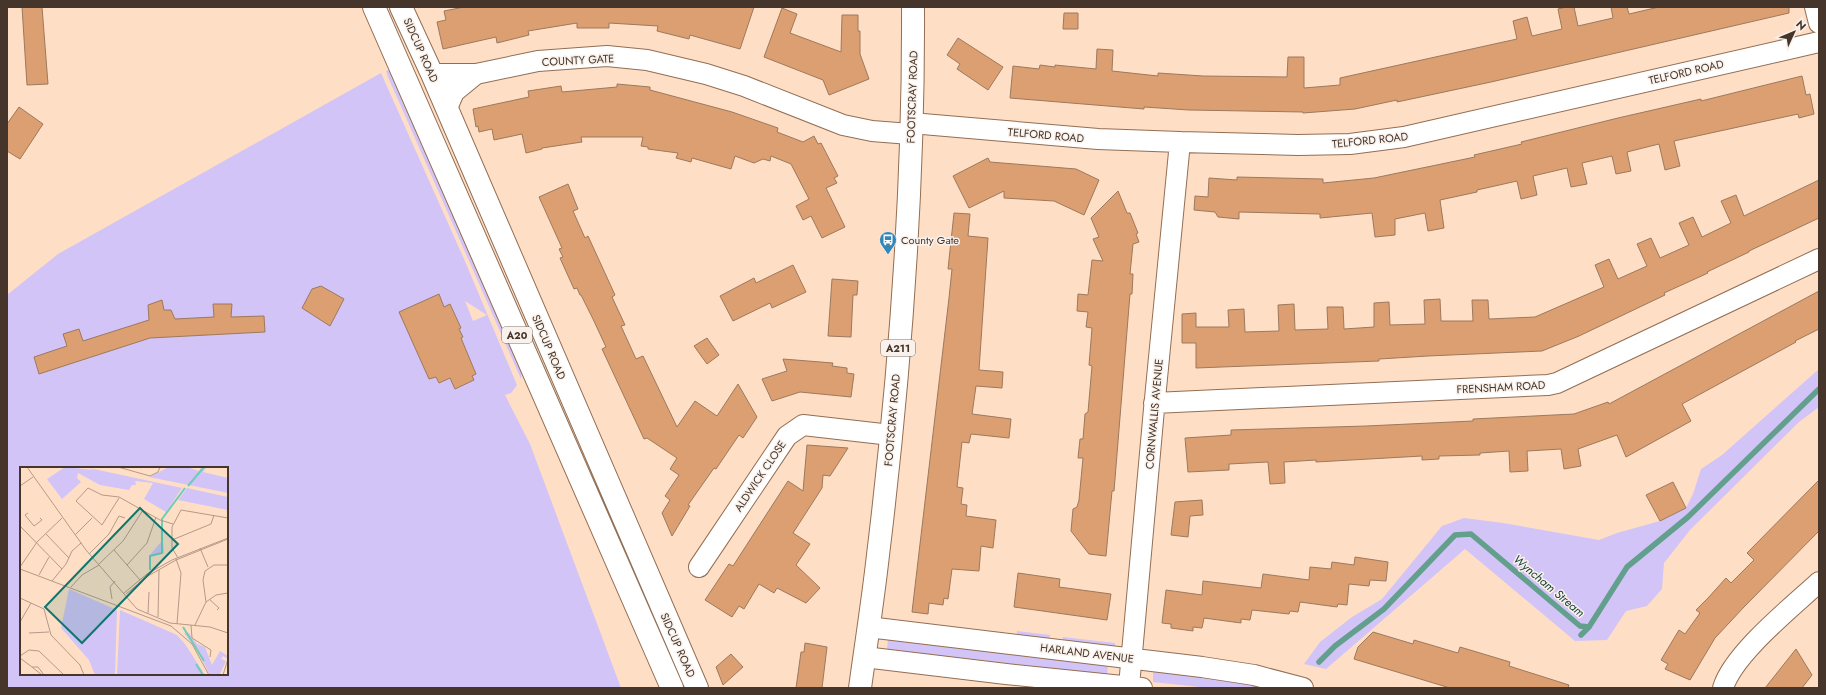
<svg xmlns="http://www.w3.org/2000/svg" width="1826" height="695" font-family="Jost,sans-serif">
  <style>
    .green { fill: #d2c4f6; fill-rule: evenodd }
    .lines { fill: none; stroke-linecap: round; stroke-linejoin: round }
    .stream { stroke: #629f8d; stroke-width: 5.5 }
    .building { fill: #db9f71; stroke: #9d795d }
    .minor-casing { stroke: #926e53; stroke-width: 22 }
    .major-casing { stroke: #926e53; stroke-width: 24 }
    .highway-casing { stroke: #926e53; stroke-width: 24 }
    .minor { stroke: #fff; stroke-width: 20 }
    .major { stroke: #fff; stroke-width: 22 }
    .highway { stroke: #fff; stroke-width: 22 }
    .labels { text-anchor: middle; stroke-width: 3; stroke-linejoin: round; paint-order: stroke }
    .shield { fill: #f9f1eb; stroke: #7b6d64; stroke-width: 1 }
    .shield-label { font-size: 10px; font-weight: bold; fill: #45352a }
    .street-label { font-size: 11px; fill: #45352a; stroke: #f9f1eb }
    .poi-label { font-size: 11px; fill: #45352a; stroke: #f9f1eb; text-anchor: start }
    .water-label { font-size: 12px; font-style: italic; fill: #123e35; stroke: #f9f1eb }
    .inset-river { fill: none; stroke: #6fccb8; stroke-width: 2 }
    .inset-road { fill: none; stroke: #b59a88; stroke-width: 1 }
    .view { fill: #0f766e; fill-opacity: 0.15; stroke: #0f766e; stroke-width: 2 }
    .inset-edge { fill: none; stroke: #45352a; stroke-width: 2 }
  </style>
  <rect width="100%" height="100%" fill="#ffdec6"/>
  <path class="green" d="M391,69l131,302 -1,8 -133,-302 -2,-6z
    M381,73l83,186 53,126 -6,8 -6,2 25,49 91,244h-614v-393l51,-41zM465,301l22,14 -14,6zM21,468h206v206h-206z
    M1819,369v38l-20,15 -109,108 -26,33 -2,26 -15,17 -21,5 -19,29 -32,1 -110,-92 -139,120 -22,-5 16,-22 32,-25 30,-18 60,-73 22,-8 39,5 96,17 18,-7 43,-12 26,-13 7,-14 8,-25 21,-14z
    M1017,631l33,4 -1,8 -33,-3z
    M1063,637l52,6v8l-53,-7z
    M888,639l220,26 -1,10 -220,-26z
    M1153,670l69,7 51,11h-64l-56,-6z"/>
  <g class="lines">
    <path class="stream" d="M1581,635l8,-8
      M1319,662l16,-16 49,-37 71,-74 16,-1 109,92 9,1 38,-60 61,-50 131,-128"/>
  </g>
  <path class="building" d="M22,7h20l6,77 -21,1z
    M464,7h290l-14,42 -50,-14 -1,4 -32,-8 1,-5 -49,-3v5h-32v-5l-49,8 1,4 -32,8 -1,-6 -53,12 -6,-27 9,-2 -2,-9z
    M1566,7h8l4,19 35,-8 -2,-11h16l2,7 30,-7h130v6l-298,69 -94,20v-2l-42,9 -52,4v-1l-114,-2 -45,-3v2l-134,-11 3,-32 26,3 1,-4 15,2v-2l41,4 1,-20 16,1 -1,21 46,5v-3l45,3 84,1 1,-20h16v31l36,-3v-7l177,-39 -4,-18 14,-4 5,19 30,-7 -4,-20z
    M782,8l15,6 -7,19 51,19 1,-37h16v16h2v23l9,25 -40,16 -6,-15 -59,-23z
    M1064,13h14v16h-15z
    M958,38l45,29 -15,23 -31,-21 3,-5 -13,-9z
    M1802,76l4,19 4,-1 4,20 -15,4 -1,-4 -124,27 6,25 -15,4 -6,-26 -32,8 4,19 -15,3 -4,-18 -30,7 5,21 -16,3 -4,-19 -34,8 4,19 -16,4 -4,-18 -40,9v2l-37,8 4,28 -16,3 -3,-18 -30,6v16l-20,2 -3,-24 -52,5v-4l-81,-2v7l-21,-2 -3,-5 -21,-2 1,-14 13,1 1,-19 28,2v-3l86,2v4l51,-5 101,-21 -1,-2 48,-11 -1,-2 97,-24 83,-19v2z
    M617,84l33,3v3l82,22 46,16 -1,4 26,10 11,-6 4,8 3,-1 17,33 -4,2 3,5 -11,5 19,39 -23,11 -11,-22 -8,4 -7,-14 13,-7 -18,-35 -20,-8 -1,5 -7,-2 -9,4 -19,-7 -4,13 -39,-11 -1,4 -15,-4 2,-5 -30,-4v-2l-7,-1 2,-9h-62l1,5 -40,6v1l-16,4 -4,-19 -28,6 -2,-11 -13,3 -1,-6 -2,1 -3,-18 56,-12 -1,-6 33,-5 1,6 55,-5z
    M19,107l24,17 -23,35 -13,-8v-27z
    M988,158l2,4 86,7 23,11 -15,35 -30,-14 -50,-3v-7l-35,17 -16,-32z
    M1819,180v38l-70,33v1l-42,20 1,1 -44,20 1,2 -86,41 -37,15 -114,5 -49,3v2l-183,7v-25h-14v-29l14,-1v14h33l-1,-17 16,-1 1,23 34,-1 -1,-26 16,-1 1,26 33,-1 -1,-22h16l1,22 30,-2v-24l15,-1 1,23 35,-1 -1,-24 16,-1 1,22h32l-1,-21h16l1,19 46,-2 69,-30 -9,-22 14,-6 9,20 29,-13 -10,-22 14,-6 9,20 29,-13 -10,-22 14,-6 9,20 29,-14 -10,-22 15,-6 8,21z
    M568,184l10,25 -5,2 12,27 3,-2 27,59 -3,2 13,28 -4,1 15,33 7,-3 34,71 18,-26 22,15 21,-32 19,33 -14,21 -4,-3 -23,34 -2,-1 -26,37 2,1 -18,30 -10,-23 8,-13 -5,-4 14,-21 -9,-6 7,-11 -30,-20 -3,1 -42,-90 4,-2 -13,-28 -12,-24h-1l-3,-7 -3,1 -14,-31 3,-1 -4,-8 3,-1 -23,-51z
    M1118,191l9,22h3l8,20 -2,1 3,8 -6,2 -3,30h3l-1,20h-2l-16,197h-2l-6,65 -17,-2 -18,-23 2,-22 4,-2 2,-7 4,-42h-5l2,-19h3l2,-25 3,-2 4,-46 -3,-1 3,-37 -6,-1 2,-15 -11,-1 1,-17 10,1 4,-35 11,1 -10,-22 6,-2 -8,-19z
    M954,213l16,1 -2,22 20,2 -9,132 24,2 -1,16 -26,-2 -4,28 39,5 -2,19 -38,-4 -2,9 -7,-1 -5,45 6,1 -2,16 6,1 -1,11 30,4 -3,28 -12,-2 -2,25 -27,-2 -4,30 -4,-1 -1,7 -14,-2 -1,11 -16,-2 37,-314 3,-29h-4z
    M793,265l13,27 -34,16 -2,-5 -37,18 -13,-25 34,-18 2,5z
    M832,279l26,2 -1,14h-4l-2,42 -23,-1z
    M321,286l23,13 -14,27 -28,-18 10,-19z
    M1819,291v38l-24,12 1,1 -114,62 9,17 -65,36 -9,-22 -39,14 3,17 -17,3 -3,-20 -34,2 1,20 -18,1 -1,-21 -29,2v2l-41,1v3l-17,1v-4l-106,6v-2l-32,2 1,21 -15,1 -2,-22 -39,2v6l-41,2 -3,-34 46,-3v-5l135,-4 107,-5v-2l101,-5 34,-12 1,2z
    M439,294l5,13 6,-3 11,24 -2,1 4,8 -2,1 15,36 -4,2 2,4 -19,9 -5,-11 -11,5 -3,-6 -7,2 -30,-67z
    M162,300l2,10h7l4,9 39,-2 -1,-13h19l-1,13 33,-1 1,16 -115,6 -111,36 -5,-17 33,-11 -4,-12 16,-5 4,12 66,-21 -1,-15z
    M707,338l12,17 -12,9 -13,-18z
    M783,359l50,4 -1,3 15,2v5l7,1 -3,23 -51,-5 -28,9 -10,-22 25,-8z
    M807,445l41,3 -18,28 -7,-1 -1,13 -29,45 17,11 -14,21 24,23 -14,15 -29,-15 -3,5 -15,-9 -15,25 -5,-3 -7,11 -27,-17 24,-36 4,2 55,-85 15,10z
    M1819,480v51l-75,76 -29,31 -25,42 -25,-11 3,-5 -7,-4 18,-30 6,4 15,-21 -4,-3 12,-12 18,-20 5,5 23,-23 -7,-7z
    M1673,482l13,26 -26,13 -14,-26z
    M1202,500l1,15 -13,1 -2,21 -17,-2 4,-33z
    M1355,557l33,5 -2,19 -16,-1 -1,6 -20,-2 -2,21 -9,-1 -1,3 -37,-5 -2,10 -8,-1 -1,3 -37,-4 -2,10 -9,-1v4l-37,-5 -2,10 -9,-1v4l-22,-3v-4l-9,-1 4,-33 36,5 1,-14 58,7 2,-14 46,6 1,-13 21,2 1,-7 22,3z
    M1018,573l42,6 -1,8 52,7 -4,26 -93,-13z
    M1373,632l40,12 1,-4 44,13 2,-6 50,15 -1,4 60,19 -1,3h-118l-96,-29 4,-12z
    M805,643l22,4 -5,41h-26l5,-36h3z
    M1796,649l16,26 -10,13h-37z
    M731,654l12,13 -20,18 -7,-18z"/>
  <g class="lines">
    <defs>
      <path id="minor" d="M1815,7l4,16
        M432,74h44l62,-13 69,-5 40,4 59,14 38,12 99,39 29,6 38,3
        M447,108l7,-16 22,-18
        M911,123l187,16 82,3 118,3 52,-1 54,-7 415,-95
        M1154,403l394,-18 9,-2 262,-124
        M699,567l88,-131 16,-11 88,10
        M868,627l334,40 52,8 49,13
        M864,657l142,17 136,14
        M1129,686l25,-277 26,-267
        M1723,688c10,-34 69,-81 96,-106"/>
      <path id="major" d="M860,688c6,-44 13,-88 18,-133 22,-181 36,-365 35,-548"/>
      <path id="highway" d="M374,7l298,681
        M401,7l31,67 265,614"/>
    </defs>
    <use href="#minor" class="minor-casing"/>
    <use href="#major" class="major-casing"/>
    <use href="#highway" class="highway-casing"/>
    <use href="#minor" class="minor"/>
    <use href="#major" class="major"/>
    <use href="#highway" class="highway"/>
  </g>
  <defs>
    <symbol id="bus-pin" viewBox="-11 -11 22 30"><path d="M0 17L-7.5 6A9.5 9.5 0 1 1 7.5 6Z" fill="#3386b6" stroke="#f9f1eb"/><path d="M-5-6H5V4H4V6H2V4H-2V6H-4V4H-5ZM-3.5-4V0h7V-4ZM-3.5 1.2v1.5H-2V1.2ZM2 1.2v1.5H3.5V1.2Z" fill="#fff"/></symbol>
  </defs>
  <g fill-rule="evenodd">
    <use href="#bus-pin" x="878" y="230" width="20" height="27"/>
  </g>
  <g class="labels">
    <g class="shield">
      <rect x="502" y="327" width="30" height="16" rx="3"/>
      <rect x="881" y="340" width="34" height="16" rx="3"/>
    </g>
    <g class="shield-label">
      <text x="517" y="339">A20</text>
      <text x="898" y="352">A211</text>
    </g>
    <g class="street-label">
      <text transform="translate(421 50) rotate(66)" y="4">SIDCUP ROAD</text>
      <text transform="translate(578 60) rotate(-3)" y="4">COUNTY GATE</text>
      <text transform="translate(1686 72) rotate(-13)" y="4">TELFORD ROAD</text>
      <text transform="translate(912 97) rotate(-88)" y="4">FOOTSCRAY ROAD</text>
      <text transform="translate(1046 135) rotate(5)" y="4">TELFORD ROAD</text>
      <text transform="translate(1370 140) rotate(-6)" y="4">TELFORD ROAD</text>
      <text transform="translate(549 347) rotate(67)" y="4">SIDCUP ROAD</text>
      <text transform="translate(1501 387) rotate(-3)" y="4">FRENSHAM ROAD</text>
      <text transform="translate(1154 414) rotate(-85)" y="4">CORNWALLIS AVENUE</text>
      <text transform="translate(892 420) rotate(-85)" y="4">FOOTSCRAY ROAD</text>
      <text transform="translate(760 476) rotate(-56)" y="4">ALDWICK CLOSE</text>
      <text transform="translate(678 645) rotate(66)" y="4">SIDCUP ROAD</text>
      <text transform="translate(1087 653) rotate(7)" y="4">HARLAND AVENUE</text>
    </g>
    <g class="poi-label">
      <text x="901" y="244">County Gate</text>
    </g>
    <g class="water-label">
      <text transform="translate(1549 586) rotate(40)" y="4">Wyncham Stream</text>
    </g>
  </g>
  <g transform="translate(20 467)">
    <rect width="208" height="208" fill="#ffdec6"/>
    <path d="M45,0l29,3 -5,-2 93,20 -16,24 -22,-13 9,-16 -18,-2 1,4h-4l-3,5 -29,-5 -22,-12 -1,5 4,4 -19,17 -15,-20zM149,0h18l12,4 3,-4h5l-4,5 25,6v15l-79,-16zM167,21l41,9v13l-50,-10zM141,55l3,31 -13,3 -2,15v-15l12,-14zM49,122l48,21 -2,65h-20l-6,-15 -28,-32zM100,143l57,25 8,9 20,31h-88zM164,166h5l8,11 8,3 7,18 8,-14 8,5 -1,2 -4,-2 -2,3 5,2 -6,13 2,1h-12l-13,-25z" fill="#d2c4f6"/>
    <path class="inset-river" d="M168,19l16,-19M130,103v-14l12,-3v-34l23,-31M163,160l21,34M176,197l7,11"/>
    <path class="inset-road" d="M7,0l59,83 51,59 33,14 40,4 18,6M98,0l32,9 8,-4 2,-5M0,19l13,-9M56,34l12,-13 14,7 17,2 41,23 13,4M56,34l26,24M8,46l-3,2 9,11 8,-6 -2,-2M82,58l17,-27M0,59l42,43M26,67l23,24M55,68l17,-17M152,73l39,-16 3,-9M180,81l8,19M94,83l26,30M69,87l20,-20 10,-18 6,2M158,91l-6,-10v-21l9,-17 47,8M156,92l5,14 -4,51M79,97l24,-23 20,-31M107,98l20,-22 9,-26M0,100l17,-25 25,-24M0,102l151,57 21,18 17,31M19,108l10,-18M32,114l14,-17 6,-13 9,-8M51,120l11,-12 17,-10M104,126l23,-19 25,-14 56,-22M106,127l22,-18 28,-16 52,-21M0,131l24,11 7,26 29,30 4,10M92,132l-2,-12 5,-6M189,132l10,9 -2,2M186,135l-3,-22 2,-9 9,-6h14M128,146l1,-21M138,150l1,-47M0,155l11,-19M171,158l1,13 19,12 -1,7M175,158l11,-23 10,-7 12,-2M9,166l20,-1M0,189l9,-6 10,1 25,24M0,191l12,9M22,208l-10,-8h6l6,8M203,208l5,-16"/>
    <path class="view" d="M120,41l38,36 -96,99 -37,-36z"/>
    <rect width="208" height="208" class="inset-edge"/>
  </g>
  <rect width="1826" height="695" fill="none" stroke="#45352a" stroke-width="16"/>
  <g transform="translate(1794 32) rotate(46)" stroke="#f9f1eb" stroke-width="3" paint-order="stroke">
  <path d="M0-3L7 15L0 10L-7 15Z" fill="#45352a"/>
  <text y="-6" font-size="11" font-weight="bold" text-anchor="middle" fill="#45352a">N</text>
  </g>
</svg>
